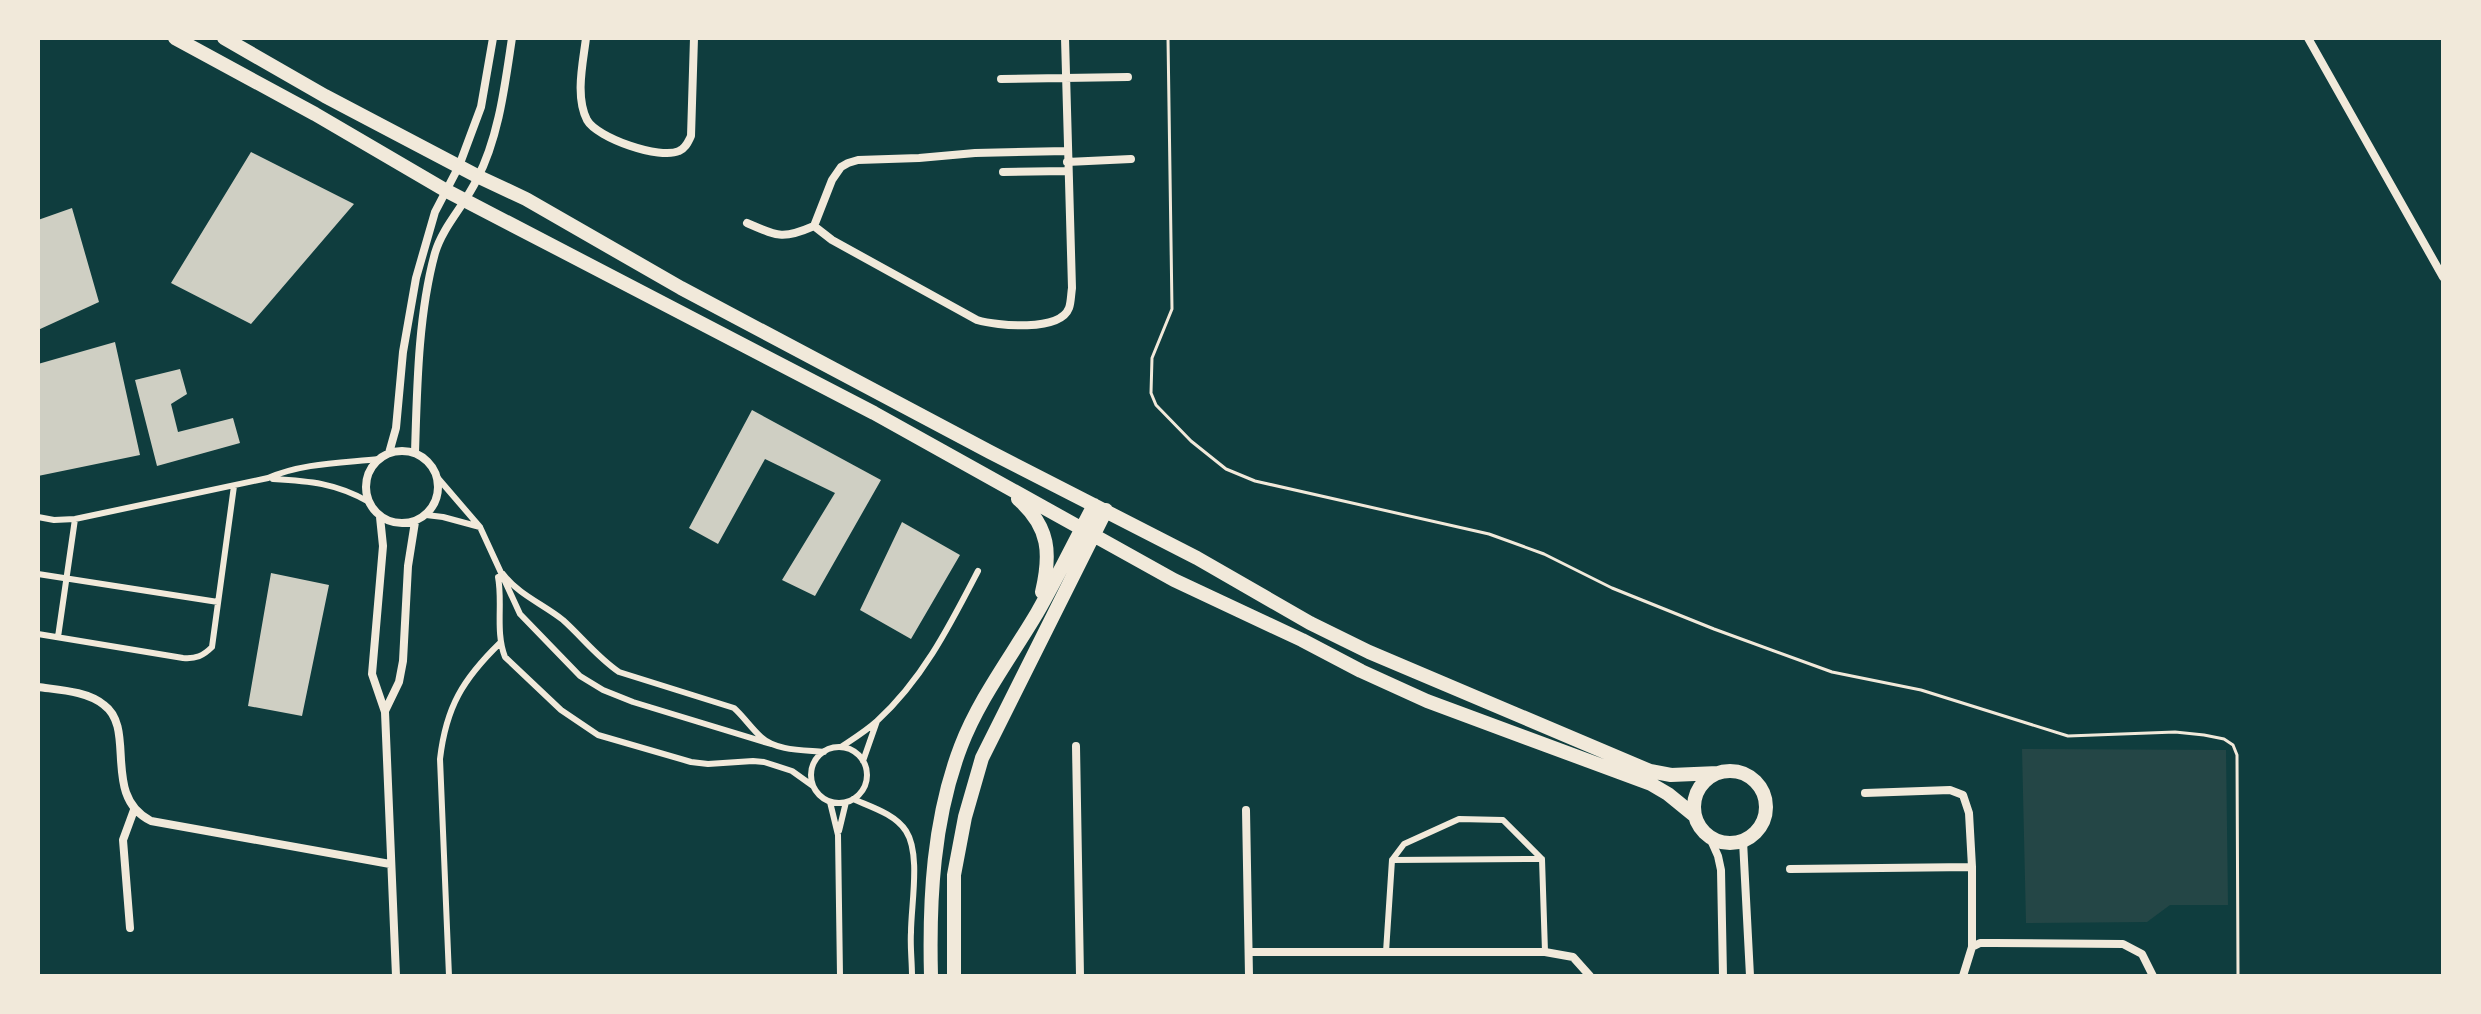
<svg xmlns="http://www.w3.org/2000/svg" width="2481" height="1014" font-family="Arial,sans-serif">
  <style>
    .green { fill: #244646 }
    .building { fill: #cfcfc3 }
    .lines { fill: none; stroke-linecap: round; stroke-linejoin: round }
    .path { stroke: #f1e9da; stroke-width: 3 }
    .service { stroke: #f1e9da; stroke-width: 6 }
    .minor { stroke: #f1e9da; stroke-width: 8 }
    .tertiary { stroke: #f1e9da; stroke-width: 14 }
  </style>
  <rect width="100%" height="100%" fill="#0f3d3e"/>
  <path class="green" d="M2022,749l204,1 2,155h-58l-23,17 -121,1z"/>
  <path class="building" d="M251,152l103,52 -103,120 -80,-41z
    M72,208l27,94 -61,28v-110z
    M115,342l25,113 -102,21v-112z
    M180,369l7,25 -16,10 7,28 55,-14 7,25 -83,23 -22,-86z
    M752,410l129,70 -66,116 -33,-16 53,-87 -70,-34 -47,85 -29,-16z
    M902,522l58,33 -49,84 -51,-29z
    M271,573l58,12 -27,131 -54,-10z"/>
  <g class="lines">
    <path class="path" d="M1168,38l4,271 -20,49 -1,35 5,12 35,36 35,28 29,12 234,53 55,20 68,34 102,41 118,43 89,18 147,46 107,-4 29,3 20,4 9,6 4,10 1,221"/>
    <path class="service" d="M437,477l43,50 40,87 60,62 23,14 30,12 138,42
      M273,479c36,2 63,4 96,23
      M426,515l17,2 37,10
      M38,517l16,3 21,-1 193,-41c34,-15 74,-15 111,-19
      M38,574l180,28
      M503,574c16,21 40,30 60,46 19,17 34,37 56,52l115,36c10,9 17,20 27,29 15,14 43,13 63,15
      M498,577c5,26 -3,54 7,80l56,53 37,25 93,27 17,2 45,-3 11,1 28,9 21,15
      M38,634l145,24c13,1 20,-2 29,-11l22,-161
      M58,637l17,-118
      M841,747c12,-8 25,-16 36,-26 46,-42 73,-96 101,-150
      M811 775a28 28 0 1 1 56 0a28 28 0 1 1-56 0Z
      M863,761l14,-40
      M853,799c18,8 42,15 53,32 15,23 5,74 5,101 -1,14 1,29 1,44
      M830,802l8,33 2,141
      M839,831l7,-29
      M1392,860l150,-1
      M1386,952l6,-92 12,-16 55,-25 44,1 39,39 3,93
      M449,976l-9,-217c6,-52 23,-80 60,-116"/>
    <path class="minor" d="M586,38c-3,25 -11,58 1,82 10,18 73,40 92,31 7,-3 9,-9 12,-15l3,-98
      M1065,38l7,250c-1,6 -1,15 -3,20 -9,24 -72,18 -92,12l-145,-80 -18,-14 18,-46 9,-13 7,-4 10,-3 61,-2 56,-5 92,-2
      M2308,38l135,239
      M1001,79l127,-2
      M1067,162l64,-3
      M1003,172l64,-1
      M747,223c30,13 35,17 67,3
      M366 487a36 36 0 1 1 72 0a36 36 0 1 1-72 0Z
      M389,453l7,-25 7,-76 13,-74 19,-66 24,-46 22,-59 12,-69
      M415,453c2,-64 3,-138 20,-200 8,-27 30,-48 42,-74 22,-42 28,-95 35,-141
      M380,517l3,29 -11,128 13,38 11,264
      M38,687c21,3 49,4 66,18 33,24 -3,91 47,116l239,43
      M385,711l14,-29 4,-21 5,-95 7,-44
      M1076,746l4,230
      M1865,793l85,-3 13,5 6,18 3,54v80l-9,29
      M1246,810l3,166
      M1710,838l8,18 3,14 2,106
      M1743,841l7,135
      M1790,869l182,-2
      M130,928l-7,-88 11,-30
      M1972,947l8,-4h14l129,1 19,10 11,22
      M1249,952h296l28,5 17,19"/>
    <path class="tertiary" d="M175,38l140,76 130,76 429,223 300,167 128,60 59,31 66,30 224,83 17,10 27,22
      M224,38l101,58 154,81 47,22 155,89 309,164 207,106 113,65 59,29 281,119 21,4 47,-2
      M1018,499c32,28 33,55 24,93
      M1694 807a36 36 0 1 1 72 0a36 36 0 1 1-72 0Z
      M931,976c-2,-76 2,-157 30,-230 18,-47 50,-89 76,-133 20,-35 38,-72 57,-108
      M954,976v-101l11,-58 17,-59 124,-248"/>
  </g>
  <rect width="2481" height="1014" fill="none" stroke="#f1e9da" stroke-width="80"/>
</svg>
